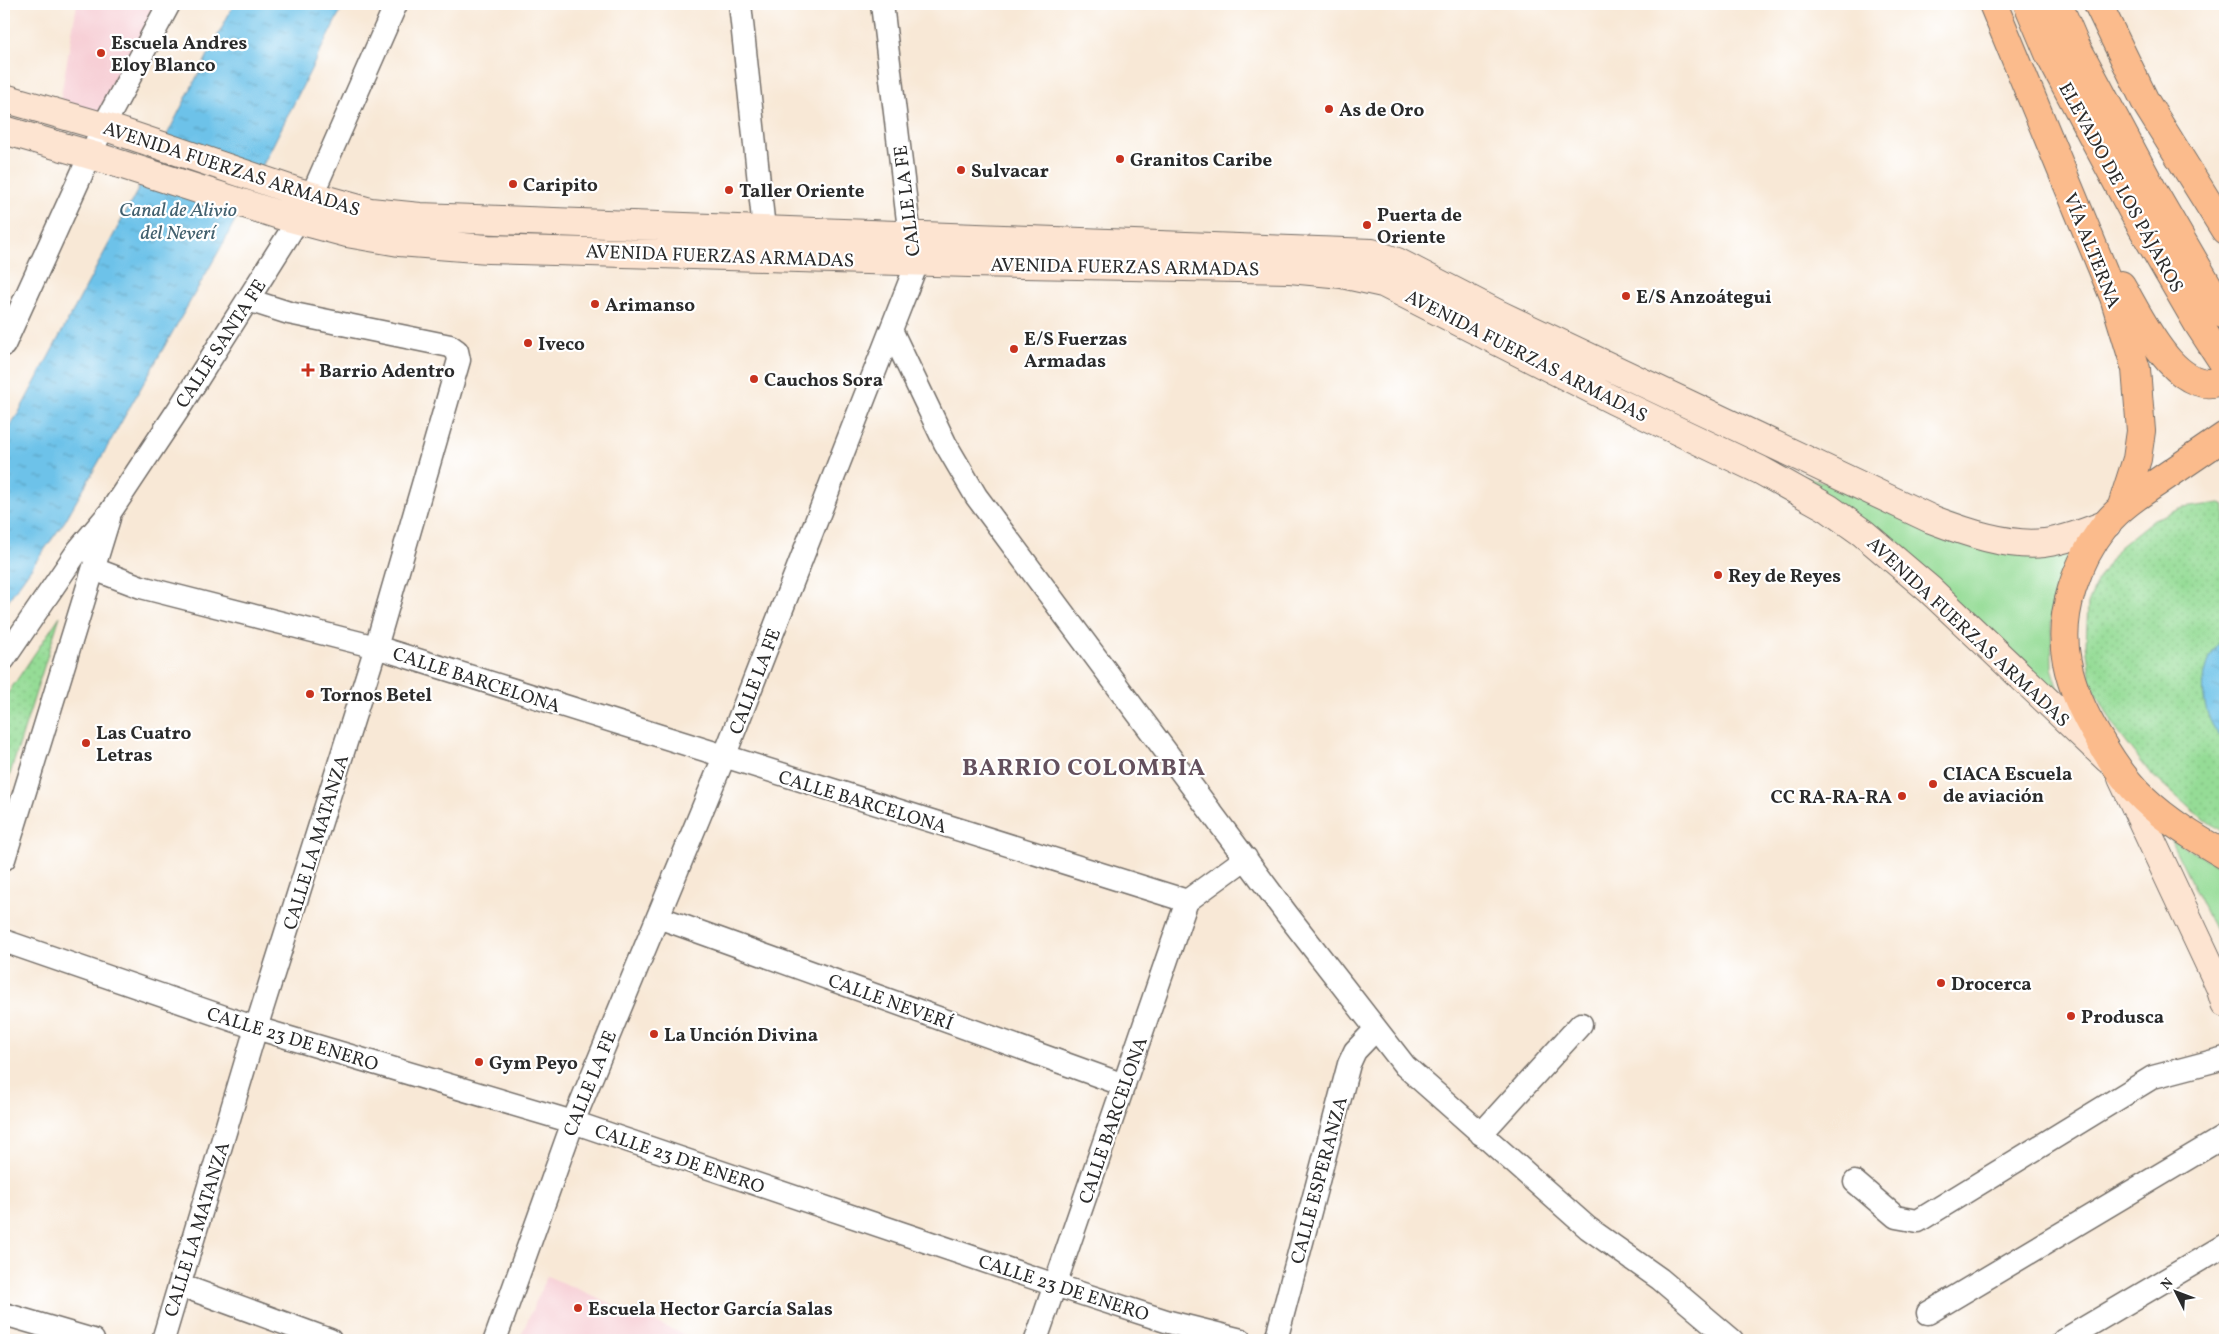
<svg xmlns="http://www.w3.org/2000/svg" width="2229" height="1344" font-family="Vollkorn,serif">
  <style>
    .built { fill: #f7cfd5 }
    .grass { fill: url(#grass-dots); stroke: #608460 }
    .garden { fill: #95dc96; stroke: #608460 }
    .water { fill: url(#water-ripples); stroke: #4c768a }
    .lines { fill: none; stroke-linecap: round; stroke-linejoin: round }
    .street-casing { stroke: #736d67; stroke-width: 25 }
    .secondary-casing { stroke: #736d67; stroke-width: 30 }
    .highway-casing { stroke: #736d67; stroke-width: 30 }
    .street { stroke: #fff; stroke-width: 22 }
    .secondary { stroke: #fde4d1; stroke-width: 28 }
    .highway { stroke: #fbbb8c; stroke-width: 28 }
    .poi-dot { fill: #c8321e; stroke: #fff; stroke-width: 2 }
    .labels { text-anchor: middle; stroke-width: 4.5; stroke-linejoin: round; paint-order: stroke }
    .poi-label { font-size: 19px; font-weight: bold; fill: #2b2b2b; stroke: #fff; text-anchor: start }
    .street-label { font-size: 19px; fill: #2b2b2b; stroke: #fff }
    .water-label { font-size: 20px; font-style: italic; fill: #42606e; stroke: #fff }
    .district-label { font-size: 24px; font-weight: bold; letter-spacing: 1px; fill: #64505d; stroke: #fff }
  </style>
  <defs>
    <pattern id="grass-dots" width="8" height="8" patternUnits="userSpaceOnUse" patternTransform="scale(1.25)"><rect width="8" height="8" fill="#95dc96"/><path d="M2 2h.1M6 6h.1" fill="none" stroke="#81bd81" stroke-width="1.8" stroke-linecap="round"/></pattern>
    <pattern id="water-ripples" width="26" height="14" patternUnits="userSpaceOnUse" patternTransform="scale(1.25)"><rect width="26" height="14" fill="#6dc2e9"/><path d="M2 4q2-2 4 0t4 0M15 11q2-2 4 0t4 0" fill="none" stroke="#5a9ebd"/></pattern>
  </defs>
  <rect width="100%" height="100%" fill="#fff"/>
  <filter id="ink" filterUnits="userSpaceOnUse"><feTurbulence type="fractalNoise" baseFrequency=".02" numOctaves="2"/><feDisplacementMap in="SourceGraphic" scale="10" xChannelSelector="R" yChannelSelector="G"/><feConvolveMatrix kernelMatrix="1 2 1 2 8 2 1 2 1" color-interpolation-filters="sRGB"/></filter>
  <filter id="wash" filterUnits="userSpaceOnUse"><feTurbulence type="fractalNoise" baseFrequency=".0096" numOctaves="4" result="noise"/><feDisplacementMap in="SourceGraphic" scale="20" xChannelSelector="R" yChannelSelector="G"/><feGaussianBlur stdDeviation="1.12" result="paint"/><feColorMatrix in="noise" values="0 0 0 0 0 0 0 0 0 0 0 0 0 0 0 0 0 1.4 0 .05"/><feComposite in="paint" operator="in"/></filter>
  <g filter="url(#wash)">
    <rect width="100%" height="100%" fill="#f8e8d6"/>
    <path class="built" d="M77,4h84l-61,109 -40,-12z
      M547,1276l150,64h-178z"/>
    <path class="grass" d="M2220,503l5,2v329l-32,-23 -43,-38 -35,-45 -24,-45 -5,-39 2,-40 11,-27 19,-29 36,-29 29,-11z
      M60,616l-56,177v-94z"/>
    <path class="garden" d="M1803,475l52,19 225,54 -15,24 -14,37 1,59 13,40 -266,-226z
      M2170,839l55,30v88l-3,-12z"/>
    <path class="water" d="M234,4h110l-120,238 -159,279 -61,85v-172l14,-20 149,-279z
      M2225,635v108c-5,-7 -12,-15 -15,-23 -13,-31 -6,-61 15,-85z"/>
  </g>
  <g filter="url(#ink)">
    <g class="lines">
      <defs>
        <path id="street" d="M740,4l24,225
          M891,330l54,113 31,53 310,417 119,153 183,162 72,51 72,61
          M4,345l99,-218 66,-123
          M94,569l47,18 235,60 811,254 -151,439
          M4,659l75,-110 32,-38 69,-104 118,-187 14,-25 84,-191
          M4,859l105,-341
          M1187,901l59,-43
          M658,917l466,168
          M4,941l252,87 317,94 482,163 114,37 72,18
          M1481,1134l100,-110
          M1855,1182l41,35 22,4 235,-144 72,-19
          M180,1285l150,55
          M1928,1313l297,-177
          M4,1314l89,26
          M163,1340l93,-312 120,-381 83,-287 -2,-9 -7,-5 -161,-33 -41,-13
          M495,1340l78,-218 151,-365 190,-486 -32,-267
          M1276,1340l73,-276 6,-13 21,-22
          M2064,1340l161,-95"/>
        <path id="secondary" d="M4,98l108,31 186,63 72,20 50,5 952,36 25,9 103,53 431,204c34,13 77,28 113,24 22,-3 42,-11 63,-19
          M4,130l97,28 175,56 71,19 52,9 89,7 481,14 321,6 52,5 41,9 230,117 147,70 68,38 35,25 67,57 178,169
          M2122,778l98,209 5,16"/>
        <path id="highway" d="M1993,4l121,293 22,72 5,62 -4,28 -15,47
          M2028,4l22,52 82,154 65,112 28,43
          M2058,4l17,40 81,152 69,119
          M2098,4l48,99 79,127
          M2121,285c19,32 57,118 104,94
          M2225,436c-22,15 -44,30 -66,45 -19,13 -38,25 -53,43 -29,37 -49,91 -39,138 5,27 18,54 32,77 13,23 26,42 45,60 24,23 53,40 81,56"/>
      </defs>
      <use href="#street" class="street-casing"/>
      <use href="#secondary" class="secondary-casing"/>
      <use href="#highway" class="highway-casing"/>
      <use href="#street" class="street"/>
      <use href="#secondary" class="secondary"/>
      <use href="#highway" class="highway"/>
    </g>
  </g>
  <g class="poi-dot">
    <circle cx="101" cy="53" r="5"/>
    <circle cx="1329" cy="109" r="5"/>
    <circle cx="1120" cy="159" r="5"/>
    <circle cx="961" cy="170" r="5"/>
    <circle cx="513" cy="184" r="5"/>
    <circle cx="729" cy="190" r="5"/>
    <circle cx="1367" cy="225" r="5"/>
    <circle cx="1626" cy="296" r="5"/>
    <circle cx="595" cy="304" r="5"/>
    <circle cx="528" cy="343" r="5"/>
    <circle cx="1014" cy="349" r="5"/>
    <path d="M305.5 362.5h5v5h5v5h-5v5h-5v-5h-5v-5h5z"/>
    <circle cx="754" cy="379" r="5"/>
    <circle cx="1718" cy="575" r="5"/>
    <circle cx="310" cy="694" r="5"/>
    <circle cx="86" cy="743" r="5"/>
    <circle cx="1933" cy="784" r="5"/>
    <circle cx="1902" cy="796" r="5"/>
    <circle cx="1941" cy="983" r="5"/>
    <circle cx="2071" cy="1016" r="5"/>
    <circle cx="654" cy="1034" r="5"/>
    <circle cx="479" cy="1062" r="5"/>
    <circle cx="578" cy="1308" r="5"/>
  </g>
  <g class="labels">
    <g class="poi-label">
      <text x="111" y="49">Escuela Andres<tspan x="111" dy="22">Eloy Blanco</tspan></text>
      <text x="1339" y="116">As de Oro</text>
      <text x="1130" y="166">Granitos Caribe</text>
      <text x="971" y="177">Sulvacar</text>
      <text x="523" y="191">Caripito</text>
      <text x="739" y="197">Taller Oriente</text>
      <text x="1377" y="221">Puerta de<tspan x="1377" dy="22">Oriente</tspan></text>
      <text x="1636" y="303">E/S Anzoátegui</text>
      <text x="605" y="311">Arimanso</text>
      <text x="1024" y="345">E/S Fuerzas<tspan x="1024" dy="22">Armadas</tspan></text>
      <text x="538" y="350">Iveco</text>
      <text x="319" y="377">Barrio Adentro</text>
      <text x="764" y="386">Cauchos Sora</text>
      <text x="1728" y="582">Rey de Reyes</text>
      <text x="320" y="701">Tornos Betel</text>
      <text x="96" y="739">Las Cuatro<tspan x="96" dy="22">Letras</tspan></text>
      <text x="1943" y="780">CIACA Escuela<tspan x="1943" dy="22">de aviación</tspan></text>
      <text x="1892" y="803" text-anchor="end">CC RA-RA-RA</text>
      <text x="1951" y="990">Drocerca</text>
      <text x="2081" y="1023">Produsca</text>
      <text x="664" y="1041">La Unción Divina</text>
      <text x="489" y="1069">Gym Peyo</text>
      <text x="588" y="1315">Escuela Hector García Salas</text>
    </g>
    <g class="street-label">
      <text transform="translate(232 168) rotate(18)" y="7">AVENIDA FUERZAS ARMADAS</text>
      <text transform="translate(2122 187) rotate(61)" y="7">ELEVADO DE LOS PÁJAROS</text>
      <text transform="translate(906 201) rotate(-97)" y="7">CALLE LA FE</text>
      <text transform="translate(2093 250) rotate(68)" y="7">VÍA ALTERNA</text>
      <text transform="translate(720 255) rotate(2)" y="7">AVENIDA FUERZAS ARMADAS</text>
      <text transform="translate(1125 266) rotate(1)" y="7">AVENIDA FUERZAS ARMADAS</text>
      <text transform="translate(220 343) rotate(-57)" y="7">CALLE SANTA FE</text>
      <text transform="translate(1527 355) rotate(27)" y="7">AVENIDA FUERZAS ARMADAS</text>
      <text transform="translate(1969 631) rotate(43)" y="7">AVENIDA FUERZAS ARMADAS</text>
      <text transform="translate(477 679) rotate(18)" y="7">CALLE BARCELONA</text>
      <text transform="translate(754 681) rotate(-69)" y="7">CALLE LA FE</text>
      <text transform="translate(863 801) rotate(17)" y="7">CALLE BARCELONA</text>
      <text transform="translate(315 842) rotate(-73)" y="7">CALLE LA MATANZA</text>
      <text transform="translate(891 1001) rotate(20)" y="7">CALLE NEVERÍ</text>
      <text transform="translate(293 1038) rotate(17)" y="7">CALLE 23 DE ENERO</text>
      <text transform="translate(589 1083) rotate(-68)" y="7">CALLE LA FE</text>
      <text transform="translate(1112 1120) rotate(-71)" y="7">CALLE BARCELONA</text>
      <text transform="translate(680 1158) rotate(19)" y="7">CALLE 23 DE ENERO</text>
      <text transform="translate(1318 1180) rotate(-75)" y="7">CALLE ESPERANZA</text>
      <text transform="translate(196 1229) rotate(-73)" y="7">CALLE LA MATANZA</text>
      <text transform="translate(1064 1287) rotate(18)" y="7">CALLE 23 DE ENERO</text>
    </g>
    <g class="water-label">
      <text x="178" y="216">Canal de Alivio<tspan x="178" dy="23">del Neverí</tspan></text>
    </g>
    <g class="district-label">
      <text x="1084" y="775">BARRIO COLOMBIA</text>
    </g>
  </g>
  <rect width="2229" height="1344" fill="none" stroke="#fff" stroke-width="20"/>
  <g transform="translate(2176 1292) rotate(312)" stroke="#ffffff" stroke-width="4" paint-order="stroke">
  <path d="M0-4L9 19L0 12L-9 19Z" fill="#2b2b2b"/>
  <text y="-8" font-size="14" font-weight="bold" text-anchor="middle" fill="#2b2b2b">N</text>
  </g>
</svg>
